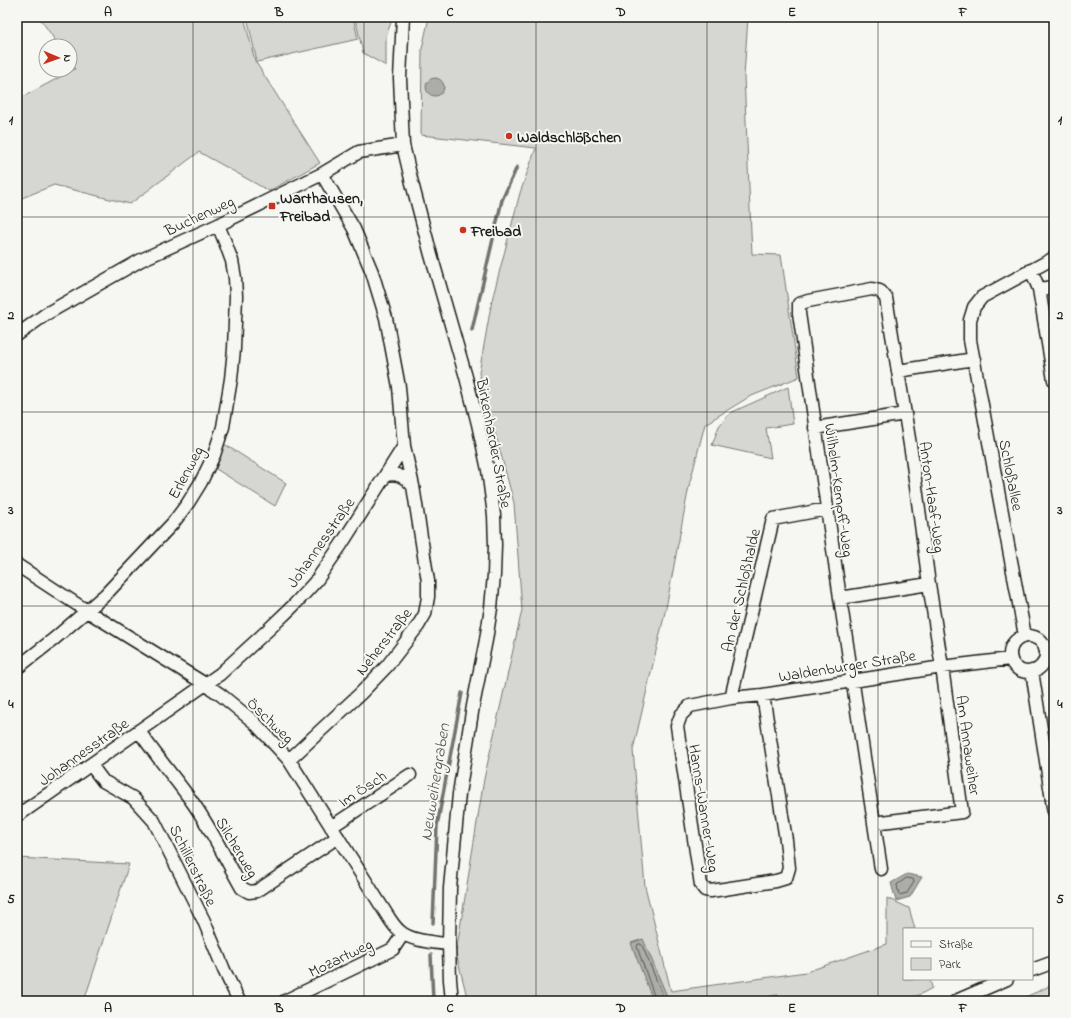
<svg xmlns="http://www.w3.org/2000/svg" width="1071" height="1018" font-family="'Indie Flower',sans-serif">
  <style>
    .green { fill: #d6d6d2; stroke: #797977 }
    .water { fill: #acaca9; stroke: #727271 }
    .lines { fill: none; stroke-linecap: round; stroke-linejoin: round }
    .shore { stroke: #565654; stroke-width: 1 }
    .stream { stroke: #727271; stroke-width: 3.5 }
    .street-casing { stroke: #1c1c1c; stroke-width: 15 }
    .street { stroke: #f6f6f2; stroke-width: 12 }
    .grid { fill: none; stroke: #1c1c1c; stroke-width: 1; stroke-opacity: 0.55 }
    .poi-dot { fill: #c8321e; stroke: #f6f6f2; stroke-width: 1.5 }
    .labels { text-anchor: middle; stroke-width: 4; stroke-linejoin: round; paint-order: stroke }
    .poi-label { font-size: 16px; font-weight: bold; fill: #1c1c1c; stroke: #f6f6f2; text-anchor: start }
    .street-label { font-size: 16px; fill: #1c1c1c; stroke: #f6f6f2 }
    .water-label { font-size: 17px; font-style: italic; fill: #565654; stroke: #f6f6f2 }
    .neatline { fill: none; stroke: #1c1c1c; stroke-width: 1.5 }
    .grid-label { font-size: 13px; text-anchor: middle; font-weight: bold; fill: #1c1c1c }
  </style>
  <rect width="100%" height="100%" fill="#f6f6f2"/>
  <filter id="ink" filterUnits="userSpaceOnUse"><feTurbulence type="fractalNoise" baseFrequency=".025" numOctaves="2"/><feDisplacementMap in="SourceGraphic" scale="8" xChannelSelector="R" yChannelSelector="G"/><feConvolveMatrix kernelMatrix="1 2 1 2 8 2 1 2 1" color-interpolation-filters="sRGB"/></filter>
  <g filter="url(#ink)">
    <path class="green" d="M39,17h205l11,44 65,102 -51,28 -70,-39 -69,52 -76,-19 -37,15v-100l58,-31 -5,-7v-16h-11z
      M247,17h106l5,22 -101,23z
      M355,17h38l-7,19v30l-23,-13z
      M429,17h319l-4,59 8,178 29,1 18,122 -50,20 -44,27 -16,62 -23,122 -33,142 12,136 26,105 135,-19 81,-28v-46l22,10 6,21h-11v50h26l2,9 -11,6 -18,7h-435l-12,-48 28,-174 38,-169 -8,-107 -35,-130 13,-73 28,-107 16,-45 -115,-13 1,-86z
      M788,387l5,37 -27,4 5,30 -59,-13 7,-19 11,-13z
      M224,444l62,39 -11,23 -59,-37z
      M17,858l112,6 -45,137h-67z
      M1054,984v17h-37z"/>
    <path class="water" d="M426 87a9 9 0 1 1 18 0a9 9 0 1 1-18 0Z
      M907,874l15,3 -12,20 -14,4 -5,-18z
      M643,939l26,62h-16l-22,-58z
      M778,995v6h-39z"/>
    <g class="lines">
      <path class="shore" d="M907,878l6,1 1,3 -7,11 -8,2 -2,-10z
        M656,1001l-19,-54 1,-3h2l2,1 23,56"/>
      <path class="stream" d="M472,330l30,-130 15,-33
        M433,923l4,-97 25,-133
        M431,955l2,46"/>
      <defs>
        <path id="street" d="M403,17l-3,61 3,67 9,38 19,72 35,122 12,47 10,46 6,45 1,30 -1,30 -3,33 -5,32 -13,66 -14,88 -9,94 -1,56 1,36 2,21
          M1031,270l8,19 15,91
          M872,289l8,2 6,7 26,159 17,127 13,83 20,145 -88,11 -34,-225 -41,-285v-9l9,-3z
          M1039,289l15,-2
          M17,335l29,-21 95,-54 77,-35 104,-51 37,-22 44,-7
          M898,371l76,-12
          M815,428l90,-14
          M386,475c11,-3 19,2 27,11
          M17,565l70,46 118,73 16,11 33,27 35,38 100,158c4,6 7,11 13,15 11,8 33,10 47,11
          M840,598l89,-14
          M1025,636l-55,-296v-20l4,-13 8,-10 72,-39
          M1010 654a18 18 0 1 1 36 0a18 18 0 1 1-36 0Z
          M17,668l37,-29 51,-44 68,-72 15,-20 13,-21 13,-27 9,-28 8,-48 3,-30 2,-53 -1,-18 -3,-17 -7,-19 -7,-17
          M1032,671l22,142
          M763,695l23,145 3,28 -3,10 -10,3 -65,10 -6,-1 -4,-5 -24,-159 4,-11 9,-9 41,-8 32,-3 179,-28 68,-8
          M731,698l42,-179 54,-10
          M139,731c17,25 36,47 54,72 19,27 33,57 49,85l7,4 8,-1 81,-54
          M289,760l72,-67 26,-27 31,-40 7,-12 3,-17v-16l-15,-95 -9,-40
          M91,765l12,16 30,17 21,23 50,100 20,49 15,31
          M17,816l203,-142 49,-45 24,-23 23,-25 25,-36 63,-99 -5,-59 -13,-69 -14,-46 -18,-43 -32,-55
          M874,823l7,46
          M331,827l79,-52
          M1032,970l22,-8
          M285,1001l108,-52 10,-15
          M956,1001l51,-22"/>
      </defs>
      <use href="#street" class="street-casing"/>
      <use href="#street" class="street"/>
    </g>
  </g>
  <path class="grid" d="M193,17v984M364,17v984M536,17v984M707,17v984M878,17v984M17,217h1037M17,412h1037M17,606h1037M17,801h1037"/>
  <g class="poi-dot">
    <circle cx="509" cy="136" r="4"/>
    <rect x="268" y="202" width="8" height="8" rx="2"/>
    <circle cx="463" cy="230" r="4"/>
  </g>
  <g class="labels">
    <g class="poi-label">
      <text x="517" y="142">Waldschlößchen</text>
      <text x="280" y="203">Warthausen,<tspan x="280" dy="18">Freibad</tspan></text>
      <text x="471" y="236">Freibad</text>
    </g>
    <g class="street-label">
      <text transform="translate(199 215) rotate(-25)" y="6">Buchenweg</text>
      <text transform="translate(495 443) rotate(79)" y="6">Birkenharder Straße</text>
      <text transform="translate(185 472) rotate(-62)" y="6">Erlenweg</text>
      <text transform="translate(1012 475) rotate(79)" y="6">Schloßallee</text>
      <text transform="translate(840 490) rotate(82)" y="6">Wilhelm-Kempff-Weg</text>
      <text transform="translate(933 497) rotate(82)" y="6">Anton-Haaf-Weg</text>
      <text transform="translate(320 542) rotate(-55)" y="6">Johannesstraße</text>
      <text transform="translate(740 590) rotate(-77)" y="6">An der Schloßhalde</text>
      <text transform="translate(383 641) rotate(-52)" y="6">Neherstraße</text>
      <text transform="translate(847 665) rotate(-9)" y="6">Waldenburger Straße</text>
      <text transform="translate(271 720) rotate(44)" y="6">Öschweg</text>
      <text transform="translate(969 745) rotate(82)" y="6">Am Annaweiher</text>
      <text transform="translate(83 751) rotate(-35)" y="6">Johannesstraße</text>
      <text transform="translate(362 788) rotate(-33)" y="6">Im Ösch</text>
      <text transform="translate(705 808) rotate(81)" y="6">Hanns-Wanner-Weg</text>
      <text transform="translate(238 847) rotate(59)" y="6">Silcherweg</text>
      <text transform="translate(194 865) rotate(64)" y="6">Schillerstraße</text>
      <text transform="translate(340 957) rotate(-26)" y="6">Mozartweg</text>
    </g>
    <g class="water-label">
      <text transform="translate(434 782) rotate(-81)" y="6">Neuweihergraben</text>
    </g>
  </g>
  <rect width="1071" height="1018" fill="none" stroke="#f6f6f2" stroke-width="44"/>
  <rect x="903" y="928" width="130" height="52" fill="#f6f6f2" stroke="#9f9f9c"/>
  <rect x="911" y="941" width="20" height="6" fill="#f6f6f2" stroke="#9f9f9c"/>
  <text x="939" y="948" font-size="12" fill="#1c1c1c">Straße</text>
  <rect x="911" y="958" width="20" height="12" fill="#d6d6d2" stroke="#9f9f9c"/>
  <text x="939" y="968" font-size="12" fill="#1c1c1c">Park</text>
  <g transform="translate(58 58) rotate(92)"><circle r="19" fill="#f6f6f2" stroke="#9f9f9c"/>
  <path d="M0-3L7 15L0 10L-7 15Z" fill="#c8321e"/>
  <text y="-6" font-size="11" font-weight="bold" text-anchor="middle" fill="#1c1c1c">N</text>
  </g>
  <rect x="22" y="22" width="1027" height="974" class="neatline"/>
  <g class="grid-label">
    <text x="108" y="16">A</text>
    <text x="279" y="16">B</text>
    <text x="450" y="16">C</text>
    <text x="621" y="16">D</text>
    <text x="792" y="16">E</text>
    <text x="963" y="16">F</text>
    <text x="11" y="124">1</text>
    <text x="1060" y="124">1</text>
    <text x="11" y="319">2</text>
    <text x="1060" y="319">2</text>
    <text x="11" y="514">3</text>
    <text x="1060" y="514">3</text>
    <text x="11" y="708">4</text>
    <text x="1060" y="708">4</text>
    <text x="11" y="903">5</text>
    <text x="1060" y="903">5</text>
    <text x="108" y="1012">A</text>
    <text x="279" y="1012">B</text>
    <text x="450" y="1012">C</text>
    <text x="621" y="1012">D</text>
    <text x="792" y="1012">E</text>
    <text x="963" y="1012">F</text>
  </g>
</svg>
